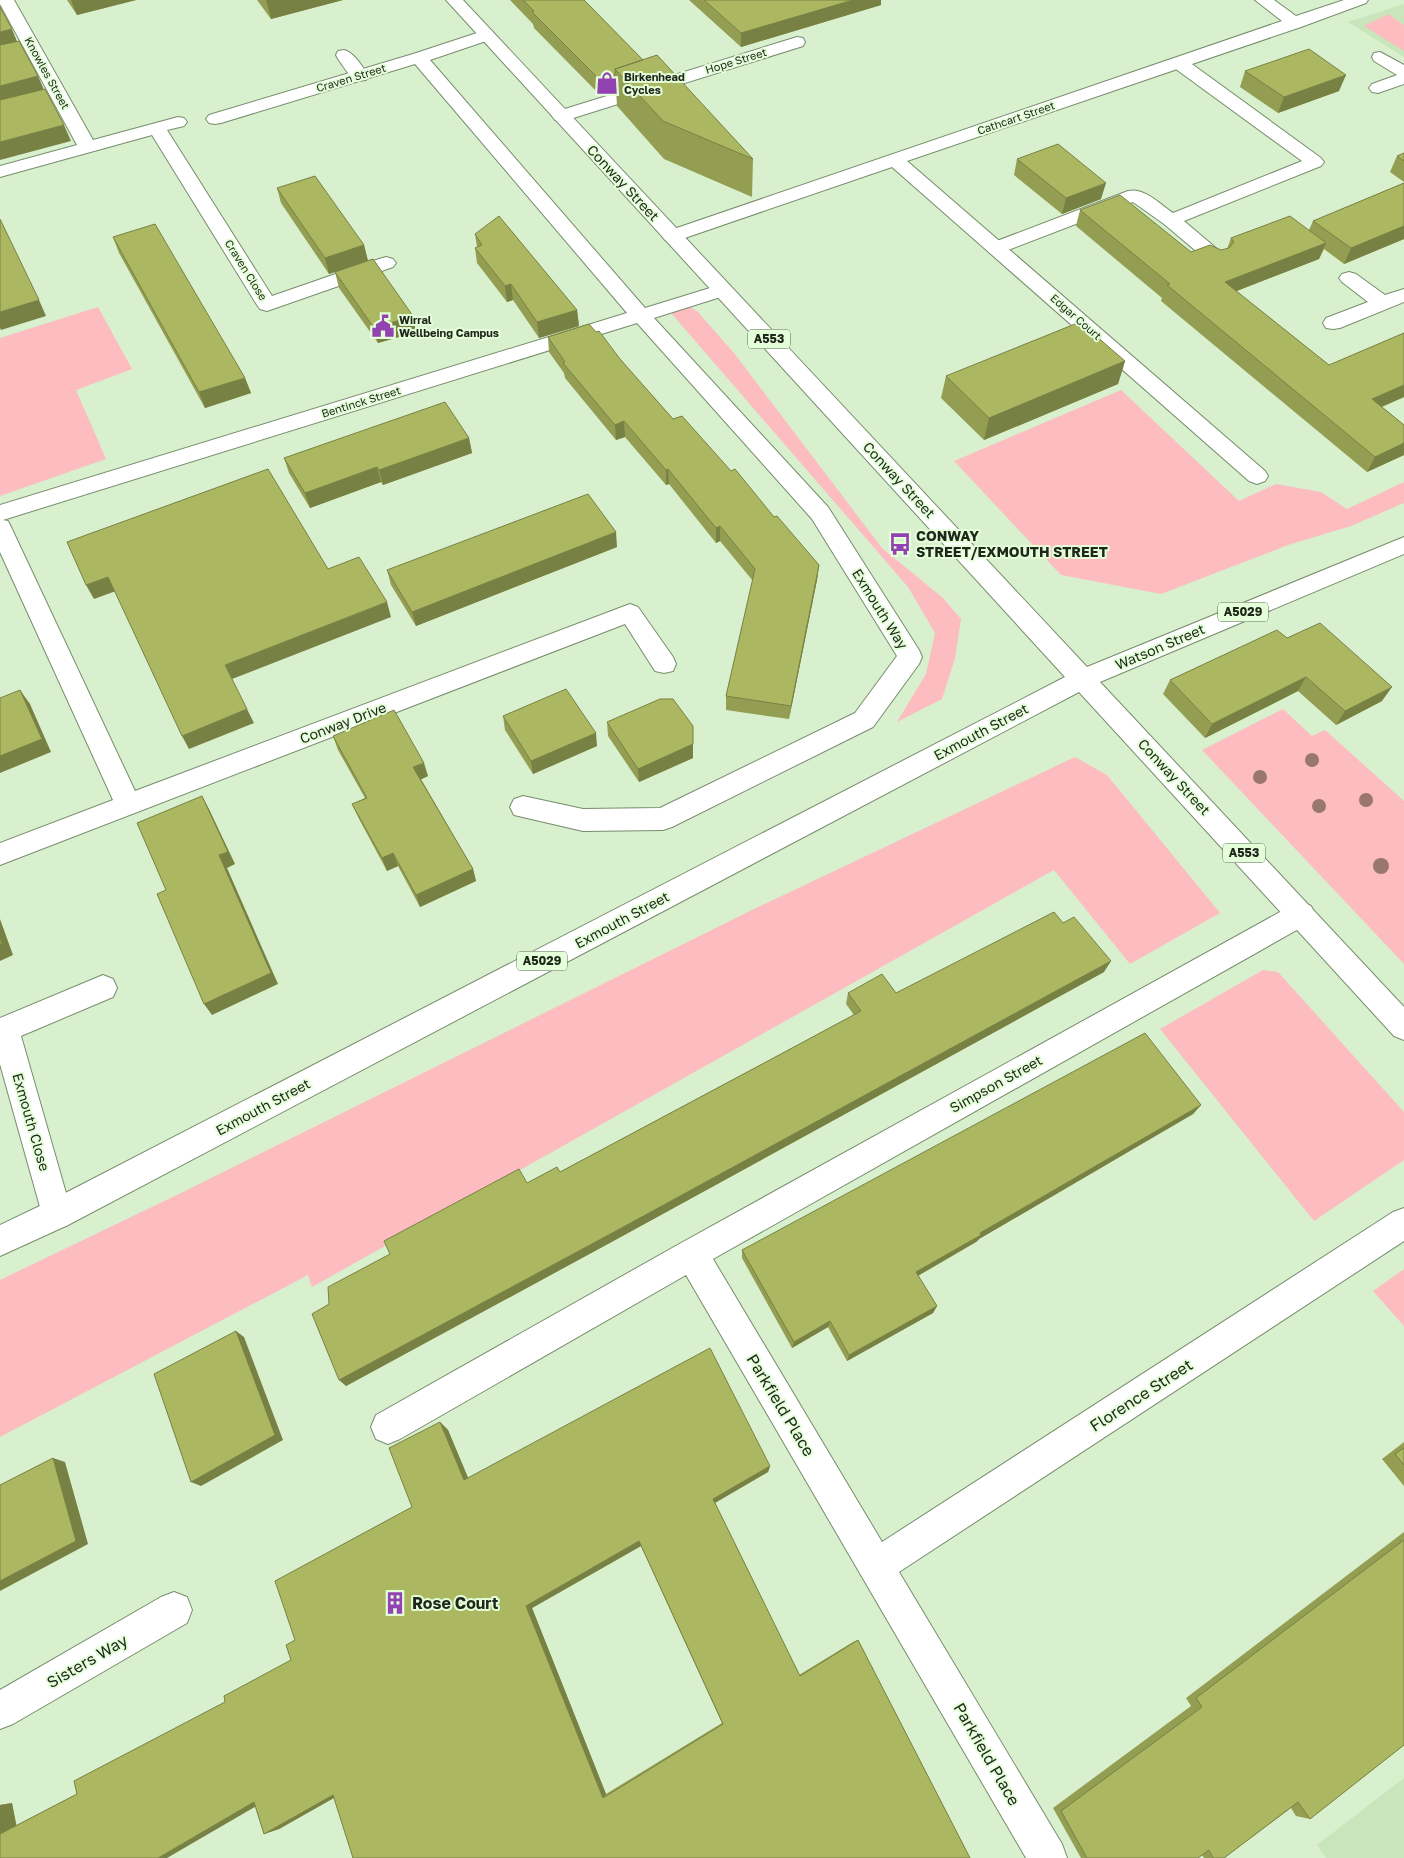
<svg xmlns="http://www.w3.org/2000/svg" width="1404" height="1858" font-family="'Golos Text',sans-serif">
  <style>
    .built { fill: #c9e5bc }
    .green { fill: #fcbcc0 }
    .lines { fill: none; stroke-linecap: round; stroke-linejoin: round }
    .lane-casing { stroke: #778d6c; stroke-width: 2 }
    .street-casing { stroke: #778d6c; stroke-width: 2 }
    .primary-casing { stroke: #778d6c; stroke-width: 2 }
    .lane { fill: #fff; fill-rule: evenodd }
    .street { fill: #fff; fill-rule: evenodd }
    .primary { fill: #fff; fill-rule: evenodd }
    .tree { fill: #99766f }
    .wall { fill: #949e53; fill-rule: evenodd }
    .shaded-wall { fill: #788144 }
    .building { fill: #acb861; stroke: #788144; fill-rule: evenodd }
    .labels { text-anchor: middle; stroke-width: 4; stroke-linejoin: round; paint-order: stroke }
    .far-street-label { font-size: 11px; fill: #1e271a; stroke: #e5feda }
    .far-poi-label { font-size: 11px; font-weight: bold; fill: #1e271a; stroke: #e5feda; text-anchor: start }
    .shield { fill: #e5feda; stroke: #5a6854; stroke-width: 1 }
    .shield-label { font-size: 12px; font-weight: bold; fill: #1e271a }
    .street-label { font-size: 14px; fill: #1e271a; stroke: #e5feda }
    .poi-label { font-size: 14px; font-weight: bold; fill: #1e271a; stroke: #e5feda; text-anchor: start }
    .near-street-label { font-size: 16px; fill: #1e271a; stroke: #e5feda }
    .near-poi-label { font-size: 16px; font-weight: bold; fill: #1e271a; stroke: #e5feda; text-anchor: start }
  </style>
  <rect width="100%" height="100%" fill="#d8f0cd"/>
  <path class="built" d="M1404,4v53l-56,-35z
    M1404,1778v80h-78l-9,-13z"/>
  <path class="green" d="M1388,14l16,11v26l-40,-25z
    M688,306l9,5 37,42 148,195 61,50 18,21 -6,39 -13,41 -45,23 29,-48 9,-41 -27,-46 -237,-274z
    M98,307l34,62 -56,21 30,69 -106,37v-158z
    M1121,390l118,111 37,-17 45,8 26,17 57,-27v21l-53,23 -63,19 -127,49 -100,-19 -107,-114z
    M1283,709l29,27 13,-6 79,71v163l-202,-214z
    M1075,757l32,18 113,138 -90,51 -76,-94 -742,417 -4,-12 -308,162v-157l183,-88 573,-284z
    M1263,970l15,2 126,140v48l-90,61 -154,-192z
    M1404,1269v57l-31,-35z"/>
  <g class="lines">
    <defs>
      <path id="lane" d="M344,50c11,3 18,17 25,26l-3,4c-15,3 -20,-11 -28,-21l-2,-4 2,-4z
        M1179,58l6,1 136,99 3,4 -3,4 -137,55 39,33 3,4 -3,4 -7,2 -7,-2 -45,-38 -31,-22 -130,50 -7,2 -7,-2 -3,-4 3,-4 139,-53c16,-4 32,13 45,22l129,-52 -129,-94 -2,-4 2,-4z"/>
      <path id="street" d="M0,0h14l79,140 85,-23 6,1 3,4 -3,4 -17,4 105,166 107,-37 7,-2 7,2 3,4 -3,4 -126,44 -7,-2 -3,-4 -105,-170 -152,42v-11l77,-21 -77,-141z
        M1255,0h19l22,16 48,-16h24l-2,3 -65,24 -394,134 358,310 3,5 -3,5 -8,3 -8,-3 -357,-314 -213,73 -7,2 -7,-2 -3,-4 3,-4 617,-211z
        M486,30l6,1 2,4 -2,4 -62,21 215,248 78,-24 7,2 3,4 -3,4 -76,24 174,189 91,143 3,7 -3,7 -46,63 -201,100 -9,3 -80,1 -69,-16 -4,-8 4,-8 9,-3 60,13 77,-1 195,-95 42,-57 -85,-137 -175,-196 -634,197 5,1 3,6 124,264 495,-187 8,3 35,50 3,7 -3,7 -9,2 -9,-2 -30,-47 -625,241v-22l113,-43 -113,-248v-47l627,-192 -212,-249 -194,59 -6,1 -6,-1 -3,-4 3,-4 204,-61z
        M797,37l6,1 2,4 -2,4 -236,74 -6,1 -6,-1 -3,-4 3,-4z
        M1380,52l24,13v19l-26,9 -6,-1 -3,-4 3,-4 25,-9 -23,-14 -2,-4 2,-4z
        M1349,272l7,2 29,21 19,-6v13l-64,26 -7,1 -7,-1 -3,-5 3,-5 42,-16 -26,-20 -3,-4 3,-4z
        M1301,902l10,4 4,8 -4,8 -598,337 169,283 511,-330 11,-4v33l-505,331 163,272 5,14h-41l-340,-583 -286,164 -12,5 -12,-5 -5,-12 5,-12 305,-172 610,-337z
        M103,975l10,4 4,9 -4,9 -92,39 51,178 -4,11 -11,4 -11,-4 -4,-11 -42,-150v-46z
        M174,1592l13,5 5,13 -5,13 -174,101 -13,5v-39l161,-93z"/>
      <path id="primary" d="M446,0h17l624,667 317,-130v17l-304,128 304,325v33l-10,-4 -315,-344 -1011,533 -68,31v-31l46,-22 1019,-526z"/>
    </defs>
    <use href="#lane" class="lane-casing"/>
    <use href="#street" class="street-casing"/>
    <use href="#primary" class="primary-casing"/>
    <use href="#lane" class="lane"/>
    <use href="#street" class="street"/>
    <use href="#primary" class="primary"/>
  </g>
  <g class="tree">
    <circle cx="1312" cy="760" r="7"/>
    <circle cx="1260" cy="777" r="7"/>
    <circle cx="1366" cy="800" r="7"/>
    <circle cx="1319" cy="806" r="7"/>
    <circle cx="1381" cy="866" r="8"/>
  </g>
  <path class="wall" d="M67,0h69l-59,15z
    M257,0h86l-72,19z
    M510,0h74l59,60 110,99 -1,38 -88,-38 -47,-53 -1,-16 -16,5 -66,-67 -1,-4z
    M689,0h192v5l-140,42z
    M1245,71l94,20 -61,22 -38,-26z
    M1404,153v29l-14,-10 7,-16z
    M1017,159l84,40 -39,15 -48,-39z
    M1404,183v56l-60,25 -20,-15 -5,10 -83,32 93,74 75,-32v64l-22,10 22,18v30l-37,17 -206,-171 1,-3 -86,-72 4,-16 111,42 30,-2 6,-1 4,-11 78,-8 4,-9z
    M277,188l87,57 4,16 48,71 -38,11 -39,-55 -4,-16 -6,2 -48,-71z
    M475,234l102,76 2,16 -40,12 -26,-38 -6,2 -30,-39 -2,-15 2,-1z
    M113,237l132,141 6,15 -46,15 -86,-155z
    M548,337l72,22 53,60 58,52 88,94 -2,15 -28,139 -63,-9v-14l27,-115 -33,-40 -4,2 -47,-59 -3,1 -41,-48 -9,3 -51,-62 -1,-5 -15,-21z
    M1125,361l-7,23 -134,56 -43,-42 5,-22z
    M469,438l3,15 -89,32 -2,-3 -71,26 -21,-35 -5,-15z
    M617,547l-201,79 -25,-41 -4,-15z
    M1287,638l95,63 -46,24 -38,-34 -93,47 -42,-44 7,-14z
    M503,716l94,30 -64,28 -28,-44z
    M607,722l86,36 -54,24 -31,-46z
    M333,736l95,40 -7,3 52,90 3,12 -56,26 -22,-41 -11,5 -29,-54 -6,-13 13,-6 -27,-48z
    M1104,972l-487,267 -271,147 -17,-82 198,-121 33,-11 294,-157 -8,-11 2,-11h48z
    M1201,1105l-8,9 -214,125 -3,3 -58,34 19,30 -4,7 -86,48 -19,-34 -36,21 -50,-90v-8z
    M440,1422l8,8 20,48 302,-12 -2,6 -53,31 84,172 54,-33 5,-2 112,218 -636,-60 -55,31 -15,5 -9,-28 -255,52v-53l12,-2 4,23 61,-32 148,-92 66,-42 4,-20 117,-133zM641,1546l81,177 -116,71 -74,-186z
    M1404,1442v44l-22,-27z
    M1404,1532v213l-94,74 -14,-3 -5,-8 -67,50h-20l-2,-3 -4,3h-117l-28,-50 138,-102 -5,-8z"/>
  <path class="shaded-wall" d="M71,0h65l-59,15z
    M266,0h77l-72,19z
    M853,0h28v5l-140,42v-14z
    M12,29l6,15 -18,5v-17z
    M615,75l1,15 -16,5 -1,-16z
    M1346,75l-7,16 -61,22 6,-16z
    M38,76l7,16 -45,12v-18z
    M64,125l7,16 -71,19v-18z
    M1106,183l-5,16 -39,15 4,-16z
    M1404,226v13l-60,25 7,-16z
    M1326,243l-7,16 -100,39 6,-16z
    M364,245l4,16 -39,13 -4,-16z
    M511,284l2,16 -6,2 -2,-16z
    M39,300l7,16 -45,14 -1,-2v-16z
    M577,310l2,16 -40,12 -2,-16z
    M413,316l3,16 -38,11 -4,-15z
    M1125,361l-7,23 -134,56 5,-22z
    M245,378l6,15 -46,15 -6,-16z
    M1404,385v12l-40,17 8,-15z
    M624,421l1,16 -9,3 -1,-15z
    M469,438l3,15 -89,32 -4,-15z
    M1404,443v12l-37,17 8,-15z
    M377,467l4,15 -71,26 -5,-15z
    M668,469l1,15 -3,1v-15z
    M720,526v15l-4,2v-15z
    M616,532l1,15 -201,79 -4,-14z
    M819,565l-2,15 -28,139 2,-13z
    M108,577l8,14 -22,8 -8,-14z
    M387,602l4,15 -159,62 -7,-14z
    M1306,677l-8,14 -93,47 7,-14z
    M1392,687l-10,14 -46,24 9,-14z
    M20,690l10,14 21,48 -51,21v-17z
    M247,709l7,14 -65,26 -7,-13z
    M693,726v32l-54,24 -1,-13z
    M596,733l1,13 -64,28 -2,-13z
    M424,763l4,13 -10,5 -5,-14z
    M202,796l7,13 26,55 -8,4 51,116 -66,31 -8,-11 15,-149z
    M393,853l5,13 -11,5 -5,-13z
    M473,869l3,12 -56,26 -4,-12z
    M0,919l13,36 -13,6z
    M1111,961l-7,11 -487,267 -271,147 -7,-6z
    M1201,1105l-8,9 -214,125 -3,3 -64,37 4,-7 64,-39z
    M937,1306l-4,7 -86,48 2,-6z
    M830,1321l-2,6 -36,21 2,-6z
    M236,1331l8,6 39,103 -82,46 -10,-4z
    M440,1422l8,8 24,57 -8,-7z
    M53,1458l12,4 23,82 -88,47v-10z
    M770,1466l-2,6 -55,32v-5z
    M639,1541l2,5 -109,62 74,186 -3,4 -77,-192z
    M346,1791l-67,38 -15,5 69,-39z
    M270,1798l-103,60h-9l96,-56z
    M12,1803l6,30 -18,4v-32z"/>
  <path class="building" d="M523,0h61l59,60 -28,9v6l-16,4 -67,-67 2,-1z
    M704,0h149l-112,33z
    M0,7l12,22 -12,3z
    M19,41l19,35 -38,10v-41z
    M1309,49l37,26 -62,22 -39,-26z
    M657,55l96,104 -90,-38 -48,-52z
    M45,89l19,36 -64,17v-42z
    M1058,144l48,39 -40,15 -49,-39z
    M1404,153v8l-7,-5z
    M315,176l49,69 -39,13 -48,-70z
    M1404,183v43l-53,22 -38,-27z
    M1120,195l71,57 19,-7 11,5 8,-2 5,-6 -3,-4 59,-22 36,27 -101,39 104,83 75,-32v52l-32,14 32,26v18l-29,14 -208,-172 3,-1 -90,-74z
    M499,216l78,94 -40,12 -26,-38 -6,2 -30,-38 7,-3 -7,-11z
    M0,219l39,81 -39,12z
    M155,224l90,154 -46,14 -86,-155z
    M373,259l40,57 -39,12 -39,-56z
    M1080,322l45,39 -136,57 -43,-42z
    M589,324l7,8 3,-1 21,28 53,60 9,-3 49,55 4,-2 39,48 3,-1 42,49 -28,141 -65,-10 29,-127 -35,-43 -4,2 -48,-59 -2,1 -42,-49 -9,4 -52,-62 2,-1 -17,-25z
    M445,402l24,36 -90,32 -2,-3 -72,26 -21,-35z
    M268,469l60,100 31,-12 28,45 -162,63 22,44 -65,27 -74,-159 -22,8 -19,-43z
    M588,494l28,38 -204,80 -25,-42z
    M1320,623l72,64 -47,24 -39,-34 -94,47 -42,-44 107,-50 10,8z
    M566,689l30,44 -65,28 -28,-45z
    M20,690l22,49 -42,17v-58z
    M660,699h13l20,27v18l-55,25 -31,-47z
    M394,710l30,53 -11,4 60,102 -57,26 -23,-42 -11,5 -30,-54 15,-6 -34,-62z
    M202,796l26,56 -9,3 52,118 -67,31 -47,-110 9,-4 -29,-67z
    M1054,912l9,11 11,-6 37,44 -495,270 -277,149 -27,-66 17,-10 -1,-17 62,-33 -6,-13 135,-72 8,14 30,-16 3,5 206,-110 95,-51 -13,-18 34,-19 14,19z
    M0,937l2,7 -2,1z
    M1145,1033l56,72 -221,128 1,2 -65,37 21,34 -88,49 -19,-34 -36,21 -52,-92z
    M236,1331l39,104 -84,47 -37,-108z
    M710,1348l60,118 -57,33 87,177 58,-36 112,218h-617l-20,-63 -69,39 -10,-32 -96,56h-158v-24l77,-40 -3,-13 151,-79 -1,-6 67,-36 -5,-15 9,-5 -20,-59 137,-74 -23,-59 51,-26 24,58zM639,1541l84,183 -120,74 -77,-192z
    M1404,1448v17l-9,-11z
    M53,1458l23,83 -76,40v-96z
    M1404,1540v205l-94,74 -12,-17 -74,56h-11l-4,-8 -11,8h-111l-26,-47 141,-104 -6,-9z"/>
  <defs>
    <symbol id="shop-bare" viewBox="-9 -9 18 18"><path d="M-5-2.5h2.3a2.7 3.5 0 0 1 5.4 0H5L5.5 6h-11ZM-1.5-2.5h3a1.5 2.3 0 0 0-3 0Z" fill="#9342b2" stroke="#e5feda" stroke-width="2.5" paint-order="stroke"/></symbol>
    <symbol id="civic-bare" viewBox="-9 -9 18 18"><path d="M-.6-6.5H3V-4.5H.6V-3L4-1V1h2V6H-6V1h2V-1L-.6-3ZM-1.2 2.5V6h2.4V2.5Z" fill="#9342b2" stroke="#e5feda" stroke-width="2.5" paint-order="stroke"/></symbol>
    <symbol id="bus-bare" viewBox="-9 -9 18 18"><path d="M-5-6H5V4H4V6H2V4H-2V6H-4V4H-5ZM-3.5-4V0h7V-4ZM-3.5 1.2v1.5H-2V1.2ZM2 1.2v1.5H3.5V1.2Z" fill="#9342b2" stroke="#e5feda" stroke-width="2.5" paint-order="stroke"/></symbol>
    <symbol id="building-bare" viewBox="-9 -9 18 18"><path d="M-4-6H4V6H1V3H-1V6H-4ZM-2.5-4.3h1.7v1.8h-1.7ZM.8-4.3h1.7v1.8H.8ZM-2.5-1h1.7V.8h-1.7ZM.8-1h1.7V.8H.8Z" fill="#9342b2" stroke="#e5feda" stroke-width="2.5" paint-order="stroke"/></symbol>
  </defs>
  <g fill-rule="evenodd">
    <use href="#shop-bare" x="591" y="67" width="32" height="32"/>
    <use href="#civic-bare" x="367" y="310" width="32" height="32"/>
    <use href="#bus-bare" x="884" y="528" width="32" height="32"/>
    <use href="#building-bare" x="379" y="1587" width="32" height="32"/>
  </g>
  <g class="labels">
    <g class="far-street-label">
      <text transform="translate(736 61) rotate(-17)" y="4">Hope Street</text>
      <text transform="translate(47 73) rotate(61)" y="4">Knowles Street</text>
      <text transform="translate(351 78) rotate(-17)" y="4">Craven Street</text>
      <text transform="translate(1016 118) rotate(-19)" y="4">Cathcart Street</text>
      <text transform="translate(246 270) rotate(58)" y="4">Craven Close</text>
      <text transform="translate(1076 317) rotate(41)" y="4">Edgar Court</text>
      <text transform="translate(361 402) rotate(-17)" y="4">Bentinck Street</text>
    </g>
    <g class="far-poi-label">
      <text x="624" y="81">Birkenhead<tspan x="624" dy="13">Cycles</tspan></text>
      <text x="399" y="324">Wirral<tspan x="399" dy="13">Wellbeing Campus</tspan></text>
    </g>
    <g class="shield">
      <rect x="748" y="329.5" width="42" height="19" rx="4"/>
      <rect x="1218" y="602.5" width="50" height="19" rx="4"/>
      <rect x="1223" y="843.5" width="42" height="19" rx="4"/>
      <rect x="517" y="951.5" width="50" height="19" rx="4"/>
    </g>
    <g class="shield-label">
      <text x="769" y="343">A553</text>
      <text x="1243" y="616">A5029</text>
      <text x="1244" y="857">A553</text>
      <text x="542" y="965">A5029</text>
    </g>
    <g class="street-label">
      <text transform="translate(623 183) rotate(47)" y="5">Conway Street</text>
      <text transform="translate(899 480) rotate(47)" y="5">Conway Street</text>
      <text transform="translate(880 609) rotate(58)" y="5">Exmouth Way</text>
      <text transform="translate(1160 647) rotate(-23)" y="5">Watson Street</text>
      <text transform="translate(343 723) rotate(-21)" y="5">Conway Drive</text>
      <text transform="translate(981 732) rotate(-28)" y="5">Exmouth Street</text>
      <text transform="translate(1174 777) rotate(47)" y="5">Conway Street</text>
      <text transform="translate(622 920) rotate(-28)" y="5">Exmouth Street</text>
      <text transform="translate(996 1084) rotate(-29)" y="5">Simpson Street</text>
      <text transform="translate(263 1107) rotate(-28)" y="5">Exmouth Street</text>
      <text transform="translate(31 1122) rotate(74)" y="5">Exmouth Close</text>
    </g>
    <g class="poi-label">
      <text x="916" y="541">CONWAY<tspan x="916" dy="16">STREET/EXMOUTH STREET</tspan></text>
    </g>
    <g class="near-street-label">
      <text transform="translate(1141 1395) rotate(-33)" y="6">Florence Street</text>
      <text transform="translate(781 1405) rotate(59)" y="6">Parkfield Place</text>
      <text transform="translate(87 1661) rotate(-30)" y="6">Sisters Way</text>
      <text transform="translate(987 1754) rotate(60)" y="6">Parkfield Place</text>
    </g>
    <g class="near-poi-label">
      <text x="412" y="1609">Rose Court</text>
    </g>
  </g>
</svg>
